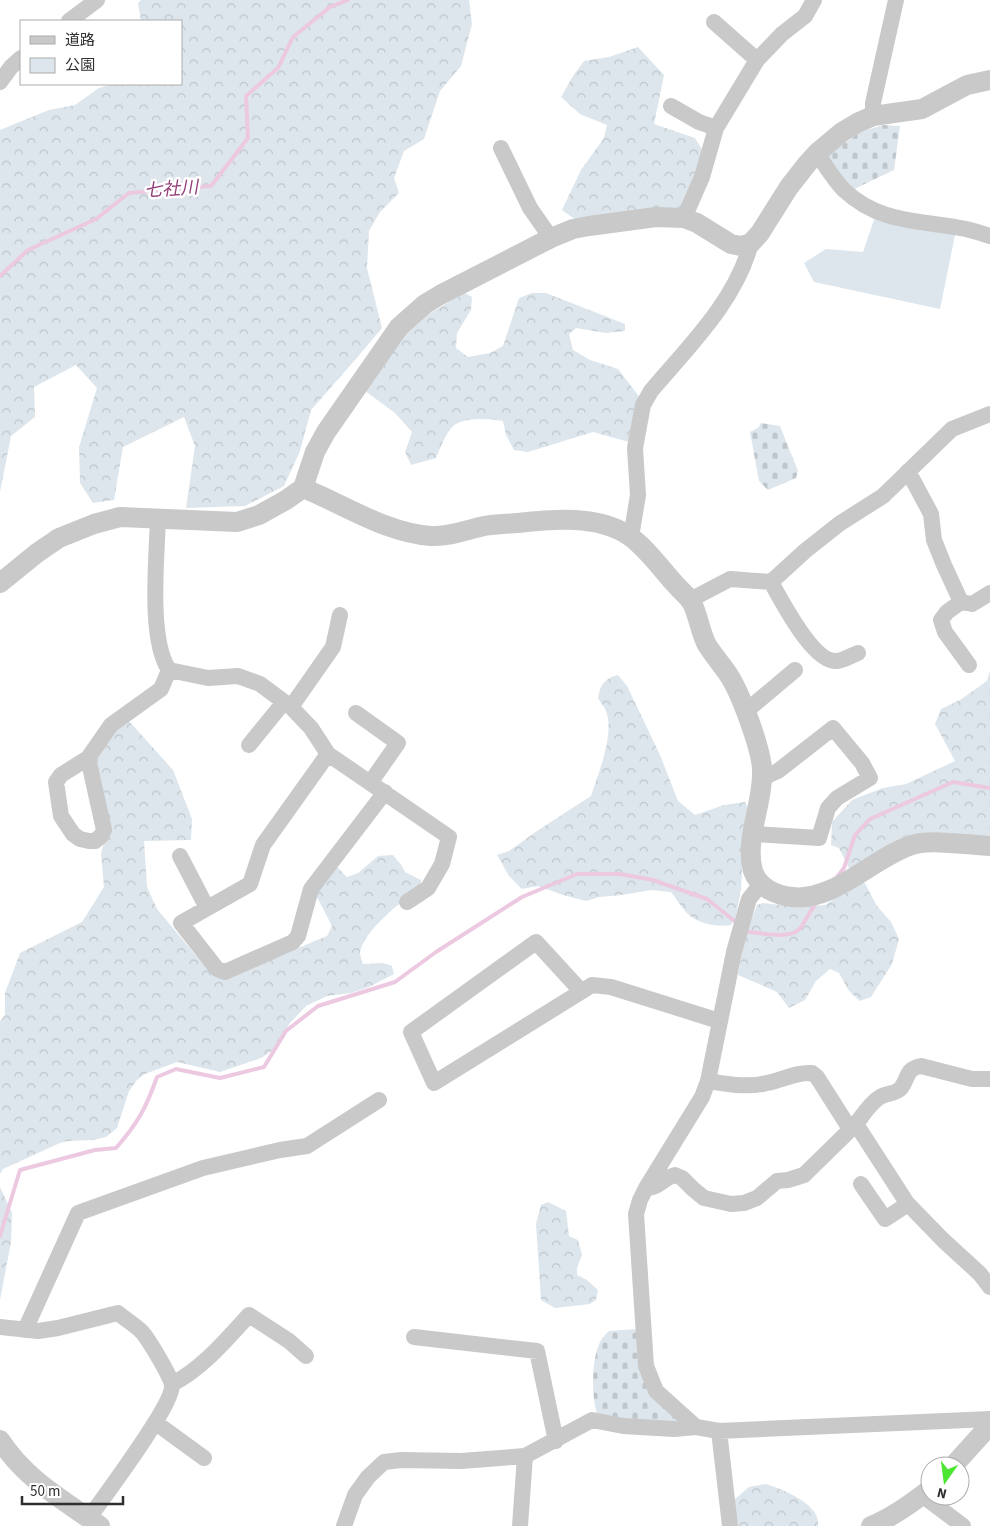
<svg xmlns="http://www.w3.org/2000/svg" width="990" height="1526" font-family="'Source Sans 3','Noto Sans JP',sans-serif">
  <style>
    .forest { fill: url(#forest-crowns) }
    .cemetery { fill: url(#cemetery-stones) }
    .green { fill: #dde6ec }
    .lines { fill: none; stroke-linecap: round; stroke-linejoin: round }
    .stream { stroke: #ecc9e1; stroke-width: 4 }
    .minor { stroke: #c9c9c9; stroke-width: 16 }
    .tertiary { stroke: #c9c9c9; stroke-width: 20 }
    .labels { text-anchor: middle; stroke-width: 5; stroke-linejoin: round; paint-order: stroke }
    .water-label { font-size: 18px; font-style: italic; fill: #913d76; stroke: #fff }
  </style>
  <defs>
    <pattern id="forest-crowns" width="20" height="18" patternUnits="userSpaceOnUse" patternTransform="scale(1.25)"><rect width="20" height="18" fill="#dde6ec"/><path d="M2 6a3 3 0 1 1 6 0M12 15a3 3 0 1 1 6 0" fill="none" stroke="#bec6cb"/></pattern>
    <pattern id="cemetery-stones" width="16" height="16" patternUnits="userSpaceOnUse" patternTransform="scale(1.25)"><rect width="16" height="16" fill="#dde6ec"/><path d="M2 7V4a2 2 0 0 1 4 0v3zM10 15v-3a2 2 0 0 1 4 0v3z" fill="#bec6cb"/></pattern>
  </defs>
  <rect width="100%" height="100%" fill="#fff"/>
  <path class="forest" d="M141,0h328l3,24 -11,42 -21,25 -16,48 -20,12 -10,27 5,15 -19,19 -11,19 -2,37 15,60 -27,32 -44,50 -11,41 -16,35 -39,20 -59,2 9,-62 -11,-29 -61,30 -9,53 -21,3 -13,-20 -1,-36 18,-59 -21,-23 -42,22 1,30 -24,19 -11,56v-362l49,-20 26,-5 24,-17 14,-4h68v-63h-40l-3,-18z
    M638,47l26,28 -10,49 41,14 8,13 -20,62 -107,7 -14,-10 19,-40 23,-32 3,-13 -27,-11 -19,-17 12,-21 11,-15 25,-4z
    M465,293l7,4 -1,13 -14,23 -1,15 12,9 22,-4 13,-7 16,-48 13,-5h14l79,31v7l-19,2 -30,-5 -7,6 4,16 17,10 28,9 23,30 -12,43 -36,-10 -65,20 -14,-2 -8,-15 -3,-14c-15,-2 -33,-4 -47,3 -9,5 -16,25 -20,34l-25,7 -6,-13 7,-20 -17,-19 -30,-22 37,-54 21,-20z
    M990,671v168l-9,-1 -131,32 -11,-22 -8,-3 1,-23 20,-22 31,-12 23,-4 49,-23 -20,-37 6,-15 19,-9 27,-19z
    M618,675l9,11 33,69 18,46 17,14 29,-10 21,-3 3,6 -4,27 -3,54 -5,27 -5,9c-13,2 -32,-1 -42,-10 -7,-6 -12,-16 -18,-23l-20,-2 -29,5 -23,2 -13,4 -23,-6 -25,-9 -16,3 -13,-13 -12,-21 12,-4 28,-20 54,-35c7,-22 24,-62 15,-85 -1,-4 -6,-9 -8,-13 2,-13 7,-20 20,-23z
    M128,720l45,50 19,49 -1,21 -47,1 3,46 10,22 56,67 11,3 103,-43 5,-10 -15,-29v-7l19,-24 11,11 11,-4 20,-17 15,-1 9,11 3,6 16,8v7c-17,12 -59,45 -61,66 0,3 2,8 3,11l20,-1 9,3 2,8 -25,13 -18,6 -24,3 -21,10 -16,17 -18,28 -11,7 -41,14 -43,-10 -32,12 -8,6 -8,11 -12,37 -11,9 -13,3 -25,1 -8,2 -57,26 -3,5v-153l5,-6v-22l15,-40 62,-31 22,-35 -3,-33 7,-29 -19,-65 24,-30z
    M863,880l14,26 14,16 8,17 -7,25 -21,33 -11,4 -11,-10 -10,-18 -9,-4 -14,12 -11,19 -16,8 -12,-16 -39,-17 7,-39 12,-31 6,-2 35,4 27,-2z
    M0,1187l12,26 -1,29 -11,58z
    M548,1202l18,9 3,25 9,4 4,15 -5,12v8l10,5 11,10 -2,10 -6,4 -35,4 -14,-8 -5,-76 5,-19z
    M766,1484c16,5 56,21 52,42h-83l-2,-25 16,-14z"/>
  <path class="cemetery" d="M883,125l17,1 -6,44 -44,21 -25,-34 35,-25z
    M761,423l19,3 18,45 -2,7 -28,12 -9,-9 -9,-49 8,-4z
    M636,1329l39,89 4,5 -81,-6c-7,-19 -7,-59 3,-77 2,-3 5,-6 8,-9z"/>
  <path class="green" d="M875,217l80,18 -15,74 -126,-27 -10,-19 22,-14 37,3z"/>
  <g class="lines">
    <path class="stream" d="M0,276l28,-26 68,-31 33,-26 82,-7 37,-48 -2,-42 32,-28 15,-31 37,-30 18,-7
      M837,877l7,-9 11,-33 15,-16 83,-37 37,6
      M745,929l4,3c16,1 43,9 53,-6 5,-9 9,-16 15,-24
      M0,1236l20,-66 75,-20 21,-2c22,-25 30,-40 41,-71l19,-8 44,9 44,-11 22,-36 32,-25 77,-24 41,-30 86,-55 55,-23h43l33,6 54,19 30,24"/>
    <path class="minor" d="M69,21l28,-21
      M714,22l43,38 25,-26 23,-18 9,-16
      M0,82l11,-15 10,-9
      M671,106l28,16 17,6
      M873,116v-13l23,-103
      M501,148l29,60 21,30
      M817,153c8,12 17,27 27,37 35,33 73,30 116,38 10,1 20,5 30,8
      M684,218l18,-41 14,-49 41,-68
      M908,471l23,43 3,26 10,25 17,37 -14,10 -6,8 4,12 24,33
      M158,518c-1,38 -10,121 11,152l39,8 30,-2 22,8 31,23 20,21 17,26 121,83 -7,27 -14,24 -21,14
      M631,537l7,-42 -3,-47 8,-43 8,-14c37,-44 85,-90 100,-148
      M771,582c10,18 42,80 65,79 7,0 16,-6 22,-8
      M690,600l40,-21 41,3 34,-31 34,-27 44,-28 69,-67 38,-15
      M961,602l11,2 18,-11
      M291,707l42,-60 7,-32
      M745,712l50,-42
      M356,713l42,30 -28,40
      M249,745l35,-43
      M328,754l-65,91 -13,39 -69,39 36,46 8,3 68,-30 5,-6 13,-47 74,-97
      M88,758l16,72 -3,6 -6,5h-6l-9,-2 -7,-5 -12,-18 -5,-34 5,-7 27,-17 23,-33 50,-36 8,-19
      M753,834l66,4 9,-30 9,-10 33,-20 -8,-15 -29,-35 -55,43 -16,7
      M180,856l27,52
      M581,991l-45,-49 -125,90 23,51 158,-98 19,2 108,34
      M990,1079h-18l-51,-13c-16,3 -12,12 -20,22 -5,6 -15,5 -21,9 -10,6 -17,18 -24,27l51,79 36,37 37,34 10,13
      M708,1081c20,3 39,7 59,2 15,-3 29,-11 45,-10l5,4 33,52
      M861,1184l24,35 23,-15
      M648,1188c10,0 17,-11 27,-13l7,3 11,11 11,9 27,6 13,-1 13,-5 20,-17 11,-1 16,-5 52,-51
      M0,1327l38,4 20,-3 60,-15c7,6 17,12 24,19 7,8 28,43 30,53 2,19 -69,113 -83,133
      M25,1330l53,-117 125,-45 77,-18 27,-4 72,-46
      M414,1337l123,14 19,90
      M172,1384c30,-15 54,-44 77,-69l40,26 17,15
      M156,1423l48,35
      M696,1427l-40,-36 -10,-25 -10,-152 4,-14 6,-12 56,-91 6,-16 26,-129 15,-53 12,-15
      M719,1431l11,95
      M922,1495l41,31
      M344,1526l11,-31 13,-18 16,-15 17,-2 60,1 64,-5 67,-36 31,6 51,3 22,-2 23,4 271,-12
      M520,1526l5,-70"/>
    <path class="tertiary" d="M303,488c42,17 83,45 128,48 19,1 35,-6 53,-10 11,-2 23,-2 34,-3 36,-4 79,-8 110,12 19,13 33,34 48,50 5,6 12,11 16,18 7,14 8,29 15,42 7,11 16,21 23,32 11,18 31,71 32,92 2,33 -18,70 -9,102 6,17 23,24 39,26 42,5 82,-40 120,-52 19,-6 57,0 78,1
      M0,583l37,-30 22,-15 35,-14 26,-7 117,5 22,-7 27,-15 17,-12 12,-36 11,-20 73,-105 26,-23 15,-9 111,-57 22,-9 16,-3 67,-9 28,1 13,5 34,21 10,2 10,-3 9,-10 29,-46 18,-23 10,-11 25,-21 15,-9 16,-7 49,-7 45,-24 23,-5
      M0,1440c25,39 63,60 100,86
      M953,1466l37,-41
      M871,1526c22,-9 40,-22 59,-37"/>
  </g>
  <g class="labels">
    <g class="water-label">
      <text transform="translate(171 189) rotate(-4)" y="6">七社川</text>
    </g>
  </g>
  <rect x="20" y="20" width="162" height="65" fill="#ffffff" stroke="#acacac"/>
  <rect x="30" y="36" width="25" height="8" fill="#c9c9c9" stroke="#acacac"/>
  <text x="65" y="45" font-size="15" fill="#2f2f2f">道路</text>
  <rect x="30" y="58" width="25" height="15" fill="#dde6ec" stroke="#acacac"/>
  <text x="65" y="70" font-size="15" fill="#2f2f2f">公園</text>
  <g transform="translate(945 1481) rotate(194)"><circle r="24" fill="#ffffff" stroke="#acacac"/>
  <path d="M0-4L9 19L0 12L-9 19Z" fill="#4be532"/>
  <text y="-8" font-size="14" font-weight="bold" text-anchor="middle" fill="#2f2f2f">N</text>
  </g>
  <path d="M22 1496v8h101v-8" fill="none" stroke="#2f2f2f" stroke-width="2.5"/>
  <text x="30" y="1496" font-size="15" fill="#2f2f2f" stroke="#ffffff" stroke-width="4" paint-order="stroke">50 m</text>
</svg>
